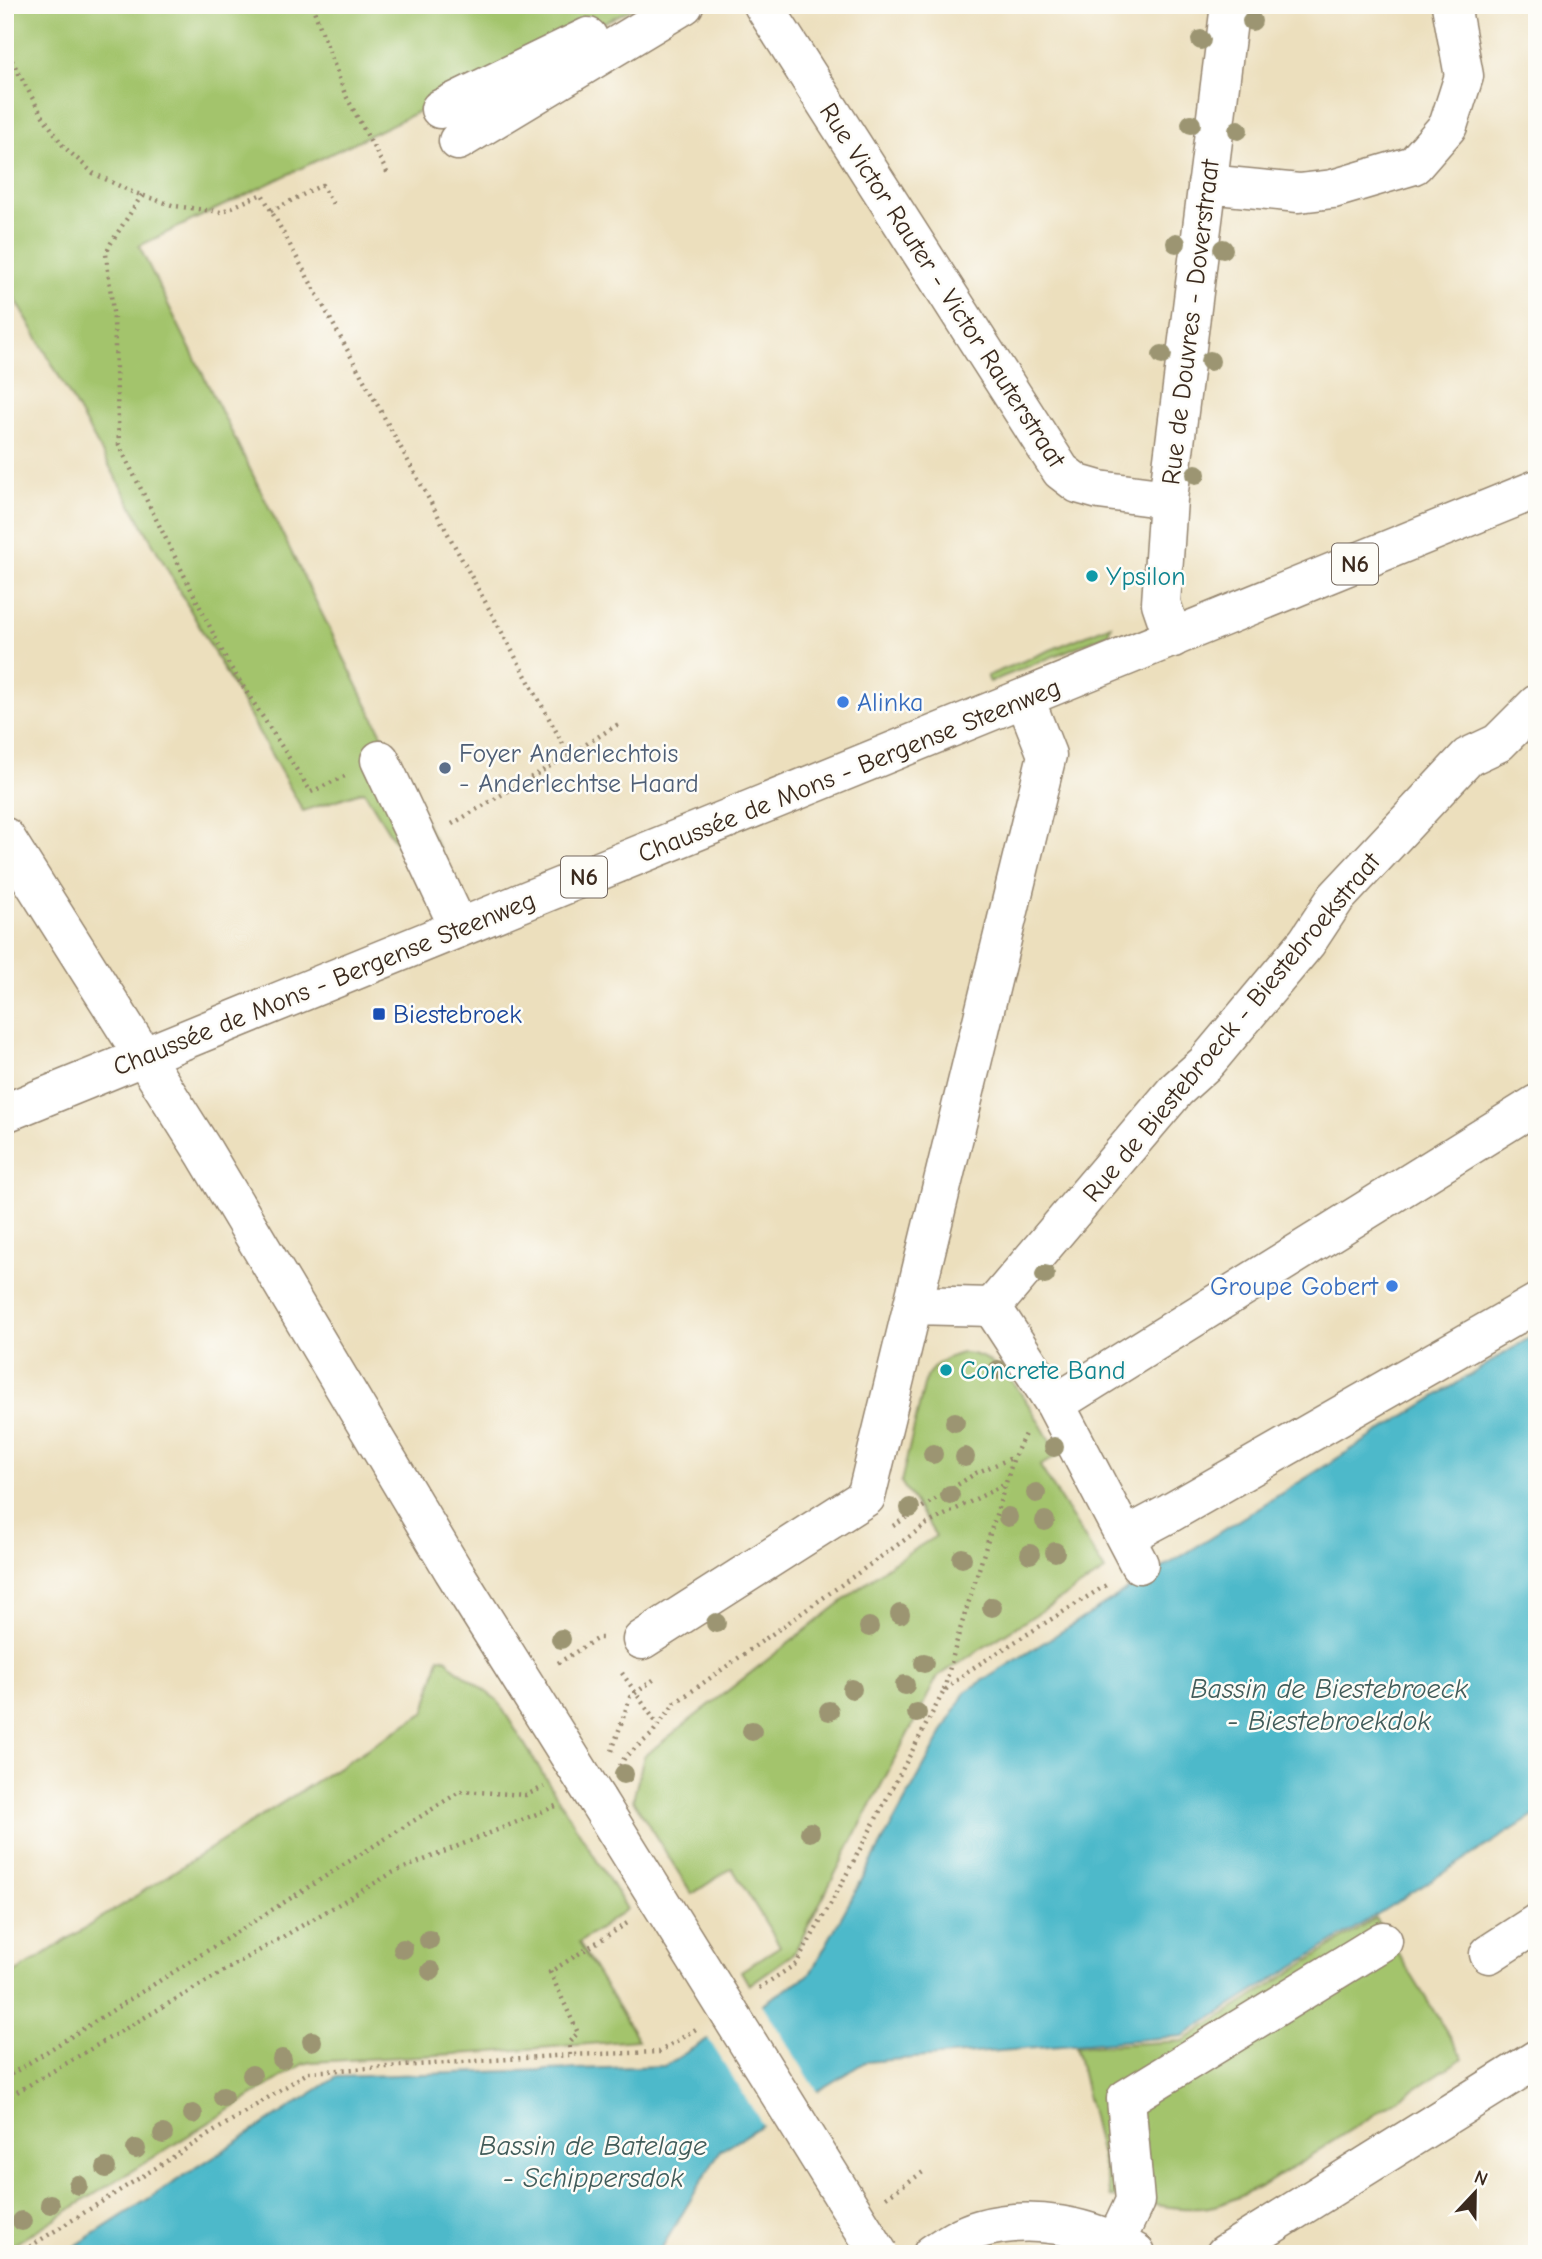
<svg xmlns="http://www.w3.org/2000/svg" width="1542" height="2259" font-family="'Comic Neue',sans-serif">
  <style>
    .green { fill: #a3c46c; stroke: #6f7745; stroke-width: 2 }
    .water { fill: #4eb9ca; stroke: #447274; stroke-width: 2 }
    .pier { fill: #ecdfbd }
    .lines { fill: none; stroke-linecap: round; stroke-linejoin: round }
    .minor-casing { stroke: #94846e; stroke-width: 41 }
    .major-casing { stroke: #94846e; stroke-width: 41 }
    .path { stroke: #94846e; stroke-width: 4.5; stroke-dasharray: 2 5; stroke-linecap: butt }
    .minor { stroke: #fff; stroke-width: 38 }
    .major { stroke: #fff; stroke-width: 38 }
    .minor-bridge-casing { stroke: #94846e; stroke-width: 41; stroke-linecap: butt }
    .minor-bridge { stroke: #fff; stroke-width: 38 }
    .tree { fill: #9c9572 }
    .culture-dot { fill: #0f9aa8; stroke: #fdfcf7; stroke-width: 2.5 }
    .shop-dot { fill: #3f7fe0; stroke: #fdfcf7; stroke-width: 2.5 }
    .service-dot { fill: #5c6f8a; stroke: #fdfcf7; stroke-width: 2.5 }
    .transit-dot { fill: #1a4fb4; stroke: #fdfcf7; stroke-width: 2.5 }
    .labels { text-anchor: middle; stroke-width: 5; stroke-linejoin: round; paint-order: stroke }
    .shield { fill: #fdfcf7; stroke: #75695f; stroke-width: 2 }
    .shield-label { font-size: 24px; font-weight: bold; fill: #3b2a1e }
    .street-label { font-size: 26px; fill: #3b2a1e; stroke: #fdfcf7 }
    .culture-label { font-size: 26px; fill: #0d838f; stroke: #fdfcf7; text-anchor: start }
    .shop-label { font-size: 26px; fill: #366cbe; stroke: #fdfcf7; text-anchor: start }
    .service-label { font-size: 26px; fill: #4e5e75; stroke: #fdfcf7; text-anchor: start }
    .transit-label { font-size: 26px; fill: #164399; stroke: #fdfcf7; text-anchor: start }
    .water-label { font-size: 28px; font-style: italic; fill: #425c5a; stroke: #fdfcf7 }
  </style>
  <rect width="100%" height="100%" fill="#fdfcf7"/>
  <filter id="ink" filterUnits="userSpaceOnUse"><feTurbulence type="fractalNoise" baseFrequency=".0143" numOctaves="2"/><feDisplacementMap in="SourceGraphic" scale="14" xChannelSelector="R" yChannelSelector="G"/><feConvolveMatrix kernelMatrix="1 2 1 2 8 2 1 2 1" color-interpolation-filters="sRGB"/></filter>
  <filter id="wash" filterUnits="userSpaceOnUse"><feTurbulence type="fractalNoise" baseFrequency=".00686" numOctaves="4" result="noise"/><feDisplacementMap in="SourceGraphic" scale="28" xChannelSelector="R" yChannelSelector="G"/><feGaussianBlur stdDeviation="1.57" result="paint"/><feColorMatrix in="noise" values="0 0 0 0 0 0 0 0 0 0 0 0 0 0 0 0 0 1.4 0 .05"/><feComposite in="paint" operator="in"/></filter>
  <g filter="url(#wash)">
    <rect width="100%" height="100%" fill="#ecdfbd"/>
    <path class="green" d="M5,5h635l-501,241 301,605 -33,10 -43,-70 -61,20 -298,-531z
      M1111,625l-3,9 -118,48 -3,-6z
      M962,1353c45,-1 75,67 96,102l-18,11 65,105 -167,105 -144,277 -45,32 -8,-14 39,-25 -48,-78 -40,26 -59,-94 11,-44 245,-191 47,-29 -35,-54 25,-105c9,-14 20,-20 36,-24z
      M439,1657l8,2 5,7 45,34 130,209 -48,34 59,97 -147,12 -180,10 -8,2 -298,186v-271l420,-267z
      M1376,1918l87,140 -202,129c-18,7 -38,19 -58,21 -30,2 -64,-6 -93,-12l-34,-149 107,-6z"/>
    <path class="water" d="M1537,1333v481l-354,222 -318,26 -145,89 -62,103h-595l274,-177 328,-11 145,-92 155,-282z"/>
    <path class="pier" d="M760,2001l59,93 -55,33 -58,-92z"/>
  </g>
  <g filter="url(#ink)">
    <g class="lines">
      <defs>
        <path id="minor" d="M763,5l298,466 17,13 21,6 69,9
          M440,109l148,-72
          M458,141l226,-136
          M1207,184l92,9 34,-4 81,-24 34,-39 16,-50 -13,-71
          M1173,638l-12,-35 7,-104 62,-494
          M380,760l79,168
          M5,837l199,315 249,418 144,230
          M913,1305l79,2
          M992,1307l184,-217 30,-27 101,-121 29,-44 132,-141 30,-14 39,-39
          M992,1307l63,97 84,160
          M1055,1404l482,-300
          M1125,1537l45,-24 367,-210
          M642,1640l224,-143 181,-742 -22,-56
          M1489,1954l48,-31
          M1116,2241l19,-40 -9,-102 257,-158
          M932,2254c15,-10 30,-20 48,-25 51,-15 111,-3 156,24
          M1225,2254l312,-195"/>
        <path id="major" d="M5,1113l1532,-624"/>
      </defs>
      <use href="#minor" class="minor-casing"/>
      <use href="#major" class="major-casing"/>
      <path class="path" d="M312,5l33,89 44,82
        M5,48l35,64 24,35 29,26 39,19 43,14 46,6 41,-18 307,561 51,-32
        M142,195l-31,48 -5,11 8,66 5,125 109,218 83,129 36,-17
        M271,211l51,-26 11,19
        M452,824l117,-69
        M893,1526l83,-53 38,-16
        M558,1663l40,-25h7
        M622,1673l36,52
        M944,1690l15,-57 55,-176 12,-25
        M612,1751l18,-54 26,-19
        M620,1766l5,-9 26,-22 24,-32 252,-179 78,-40
        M759,1988l37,-24 39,-68 109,-205 24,-20 140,-87
        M570,2055l-1,-13 9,-9 -28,-61 79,-50
        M5,2078l456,-287 65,4 18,-8
        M5,2099l387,-226 164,-67
        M886,2197l40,-27
        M18,2254l291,-182 261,-17 89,-3 37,-23"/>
      <use href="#minor" class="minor"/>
      <use href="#major" class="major"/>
      <defs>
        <path id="minor-bridge" d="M597,1800l282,454"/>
      </defs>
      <use href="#minor-bridge" class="minor-bridge-casing"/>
      <use href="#minor-bridge" class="minor-bridge"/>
    </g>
    <g class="tree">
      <circle cx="1252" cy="21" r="10"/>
      <circle cx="1201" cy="40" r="10"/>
      <circle cx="1191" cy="124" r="10"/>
      <circle cx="1238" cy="130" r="10"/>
      <circle cx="1176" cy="243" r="10"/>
      <circle cx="1223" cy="249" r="10"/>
      <circle cx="1162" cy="355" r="10"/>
      <circle cx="1210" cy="361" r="10"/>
      <circle cx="1196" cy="474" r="10"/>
      <circle cx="1045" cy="1275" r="10"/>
      <circle cx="998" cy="1370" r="10"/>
      <circle cx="955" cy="1422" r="10"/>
      <circle cx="1054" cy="1447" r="10"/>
      <circle cx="933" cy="1454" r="10"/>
      <circle cx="965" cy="1457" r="10"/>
      <circle cx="1036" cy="1493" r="10"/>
      <circle cx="950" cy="1495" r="10"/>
      <circle cx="910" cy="1508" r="10"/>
      <circle cx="1008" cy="1517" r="10"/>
      <circle cx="1045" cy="1521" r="10"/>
      <circle cx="1055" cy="1552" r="10"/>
      <circle cx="1030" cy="1554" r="10"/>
      <circle cx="962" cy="1558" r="10"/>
      <circle cx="992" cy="1607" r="10"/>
      <circle cx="900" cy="1614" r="10"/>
      <circle cx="716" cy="1623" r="10"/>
      <circle cx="869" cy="1627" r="10"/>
      <circle cx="561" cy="1639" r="10"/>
      <circle cx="924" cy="1663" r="10"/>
      <circle cx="905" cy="1685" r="10"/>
      <circle cx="852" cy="1689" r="10"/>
      <circle cx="829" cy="1711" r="10"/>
      <circle cx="917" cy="1713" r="10"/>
      <circle cx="752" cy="1731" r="10"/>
      <circle cx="624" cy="1774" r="10"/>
      <circle cx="810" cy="1832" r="10"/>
      <circle cx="429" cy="1940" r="10"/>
      <circle cx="403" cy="1949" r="10"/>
      <circle cx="431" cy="1971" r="10"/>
      <circle cx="312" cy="2041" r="10"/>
      <circle cx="282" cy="2059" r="10"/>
      <circle cx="252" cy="2075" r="10"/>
      <circle cx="223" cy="2097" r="10"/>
      <circle cx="193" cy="2114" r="10"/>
      <circle cx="163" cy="2134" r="10"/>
      <circle cx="136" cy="2149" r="10"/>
      <circle cx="106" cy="2168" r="10"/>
      <circle cx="78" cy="2185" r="10"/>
      <circle cx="50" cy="2204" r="10"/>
      <circle cx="22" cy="2221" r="10"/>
    </g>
  </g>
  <g class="culture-dot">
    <circle cx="1092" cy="576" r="7"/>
    <circle cx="946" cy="1370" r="7"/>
  </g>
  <g class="shop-dot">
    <circle cx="843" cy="702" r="7"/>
    <circle cx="1392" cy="1286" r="7"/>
  </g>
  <circle class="service-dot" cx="445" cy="768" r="7"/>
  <rect class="transit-dot" x="372" y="1007" width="14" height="14" rx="3.5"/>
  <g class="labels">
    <g class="shield">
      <rect x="1332" y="543.5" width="46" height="41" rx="5"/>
      <rect x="561" y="856.5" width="46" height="41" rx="5"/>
    </g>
    <g class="shield-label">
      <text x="1355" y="572">N6</text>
      <text x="584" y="885">N6</text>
    </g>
    <g class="street-label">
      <text transform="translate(943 285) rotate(57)" y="9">Rue Victor Rauter - Victor Rauterstraat</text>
      <text transform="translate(1190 322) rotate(-83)" y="9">Rue de Douvres - Doverstraat</text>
      <text transform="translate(849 770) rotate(-22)" y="9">Chaussée de Mons - Bergense Steenweg</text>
      <text transform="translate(324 983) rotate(-22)" y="9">Chaussée de Mons - Bergense Steenweg</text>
      <text transform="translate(1231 1027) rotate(-50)" y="9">Rue de Biestebroeck - Biestebroekstraat</text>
    </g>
    <g class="culture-label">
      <text x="1106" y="585">Ypsilon</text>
      <text x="960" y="1379">Concrete Band</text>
    </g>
    <g class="shop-label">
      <text x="857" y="711">Alinka</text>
      <text x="1378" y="1295" text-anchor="end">Groupe Gobert</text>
    </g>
    <g class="service-label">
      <text x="459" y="762">Foyer Anderlechtois<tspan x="459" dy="30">- Anderlechtse Haard</tspan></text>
    </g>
    <g class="transit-label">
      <text x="393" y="1023">Biestebroek</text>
    </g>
    <g class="water-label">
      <text x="1329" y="1698">Bassin de Biestebroeck<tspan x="1329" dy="32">- Biestebroekdok</tspan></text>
      <text x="593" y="2155">Bassin de Batelage<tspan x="593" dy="32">- Schippersdok</tspan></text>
    </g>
  </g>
  <rect width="1542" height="2259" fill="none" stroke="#fdfcf7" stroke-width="28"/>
  <g transform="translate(1475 2193) rotate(22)" stroke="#fdfcf7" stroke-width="5" paint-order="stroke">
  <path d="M0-5L12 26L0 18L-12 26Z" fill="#3b2a1e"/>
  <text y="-10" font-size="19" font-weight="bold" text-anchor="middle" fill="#3b2a1e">N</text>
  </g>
</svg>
